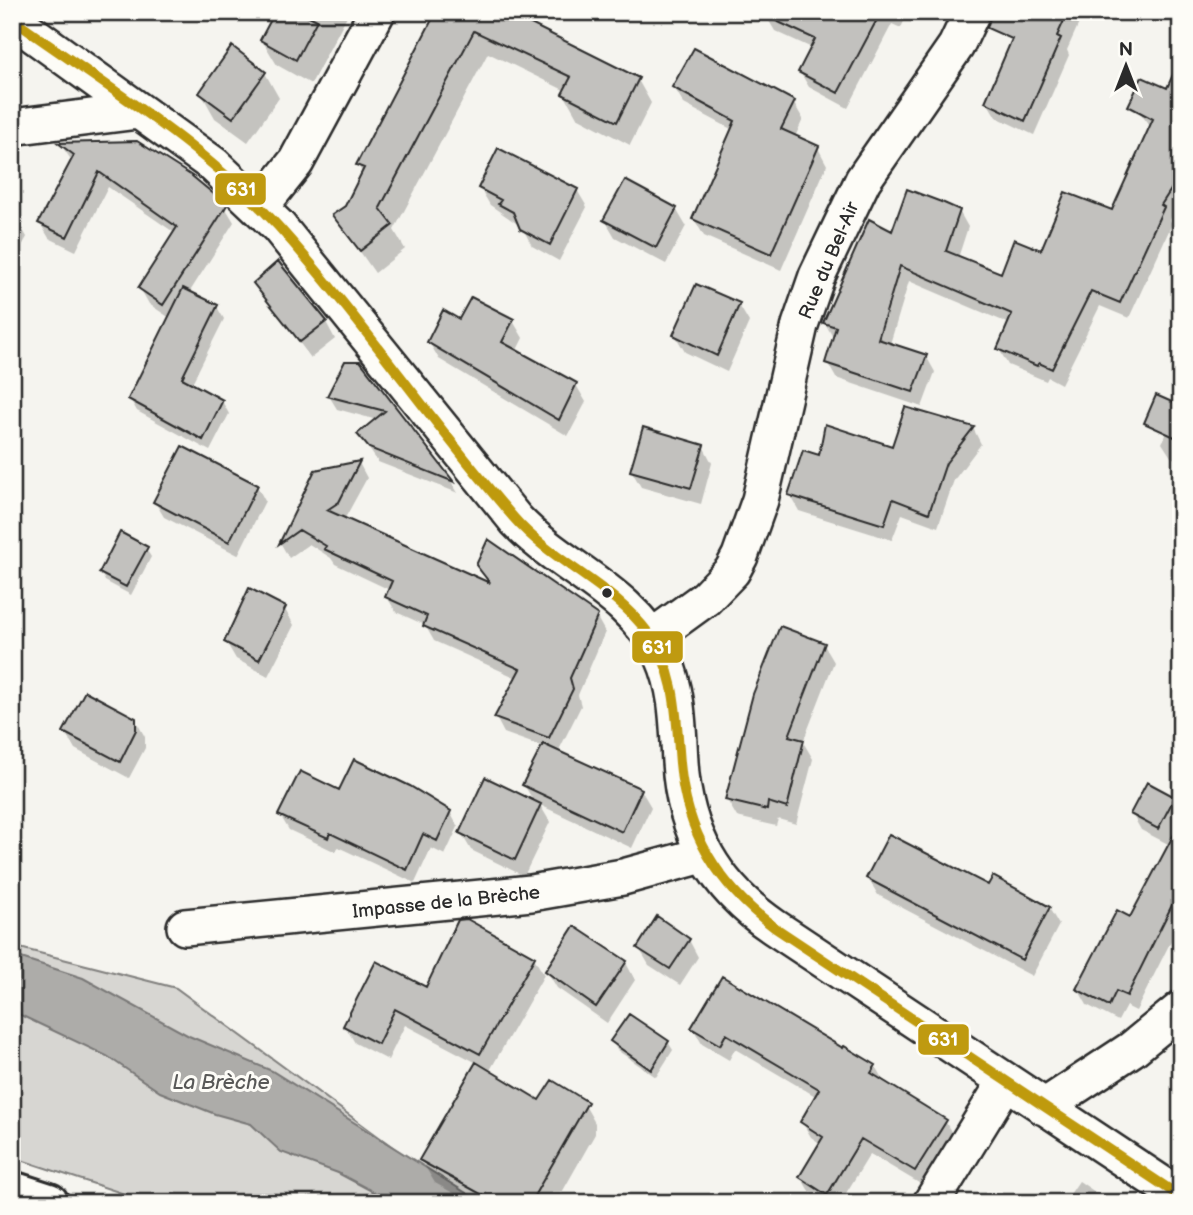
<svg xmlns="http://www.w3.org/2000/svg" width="1193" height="1215" font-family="'Balsamiq Sans',sans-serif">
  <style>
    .green { fill: #d7d6d2; stroke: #81807e; stroke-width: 2 }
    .water { fill: #adaca9; stroke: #797877; stroke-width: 2 }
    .shadow { fill: #0003 }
    .building { fill: #c2c1be; stroke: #2b2b2b; stroke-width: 2 }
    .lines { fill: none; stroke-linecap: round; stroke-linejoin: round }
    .street-casing { stroke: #2b2b2b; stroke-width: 40 }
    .primary-casing { stroke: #2b2b2b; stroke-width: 44 }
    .street { stroke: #fdfcf7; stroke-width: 35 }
    .primary { stroke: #fdfcf7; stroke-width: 38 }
    .bus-1-casing { stroke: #fdfcf7; stroke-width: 16 }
    .bus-1 { stroke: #bf9a10; stroke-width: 10 }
    .bus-dot { fill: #2b2b2b; stroke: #fdfcf7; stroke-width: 2.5 }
    .labels { text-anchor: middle; stroke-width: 6; stroke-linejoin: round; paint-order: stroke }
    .street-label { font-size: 19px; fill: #2b2b2b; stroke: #fdfcf7 }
    .water-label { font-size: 21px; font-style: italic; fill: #585857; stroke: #fdfcf7 }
    .line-badge { stroke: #fdfcf7; stroke-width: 2.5 }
    .badge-label { font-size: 19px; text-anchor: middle; font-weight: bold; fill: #fff }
  </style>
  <rect width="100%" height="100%" fill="#f5f4ef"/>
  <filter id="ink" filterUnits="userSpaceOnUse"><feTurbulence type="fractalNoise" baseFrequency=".0143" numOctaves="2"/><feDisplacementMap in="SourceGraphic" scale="14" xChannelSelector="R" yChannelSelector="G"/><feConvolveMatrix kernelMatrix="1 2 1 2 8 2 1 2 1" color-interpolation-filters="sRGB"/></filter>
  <g filter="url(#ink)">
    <path class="green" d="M12,946l164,42 293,215h-317l-140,-46z"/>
    <path class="water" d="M12,955l71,23 106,58 83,35 210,132h-88l-56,-30 -57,-21 -30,-28 -36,-10 -55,-22 -53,-36 -95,-45z"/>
    <path class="shadow" d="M276,12h73l-38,72 -34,-19 -15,-25z
      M439,12h81l-3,7 121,61 13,23 -21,42 -53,-28 -13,-23 2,-3 -78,-38 -94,177 11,19 -30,24 -40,-57 11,-9 17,-33 -5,-9z
      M768,12h140l-7,16 -9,-4 -44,84 -39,-21 -9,-15 12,-24 -37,-17 -9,-15z
      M1023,12h61l-17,38 2,5 -35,80 -38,-18 -9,-15z
      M265,73l14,25 -31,44 -33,-24 -14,-25z
      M674,87l119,15 10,17 -8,18 23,11 9,17 -46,105 -77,-34 -10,-17 39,-89 -49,-26z
      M1181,97v102l-11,21 2,4 -43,94 -29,-12 -39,78 -13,-7 -2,4 -38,-16 -9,-16 11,-25 -101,-43 -19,63 36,12 9,16 -13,35 -86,-29 -9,-16 7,-23 -9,-16 68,-90 66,-22 9,16 -10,31 44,17 110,-63 39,-84 -12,-17z
      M61,145l164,62 9,15 -45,71 28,14 7,12 -33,66 31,16 7,13 -19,37 -73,-40 -7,-12 40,-81 -21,-14 -9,-16 35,-55 -67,-46 -32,64 -27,-13 -9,-15 32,-62z
      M480,188l97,2 10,17 -28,54 -27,-15 -10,-19 -32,-22z
      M676,209l10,17 -20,38 -51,-27 -10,-17z
      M12,219l6,3 9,15 -15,27z
      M255,284l71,38 9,17 -24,19z
      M739,305l10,17 -22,50 -42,-20 -10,-17z
      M459,321h54l10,17 -7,14 60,33 10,17 -18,34 -129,-77 -10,-17z
      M359,363l93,120 6,10 -80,-31 -19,-28 18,-14 -40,-11 -8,-13z
      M1175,417l6,3v42l-10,-5 -9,-14z
      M973,428l8,16 -27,36 -16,47 -36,-13 -10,26 -93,-29 -9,-16 30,-37 73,-10z
      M703,446l9,17 -11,41 -60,-17 -10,-17z
      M359,463l8,15 -23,42 145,65 -11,-20 118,51 9,16 -27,63 3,11 -23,46 83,38 10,17 -19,41 -92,-43 10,17 -26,54 -53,-26 -10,-17 74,-30 -11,-18 19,-38 -39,-14 -8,-15 21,-40 -83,-37 -9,-16 -29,-13 -9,-15 3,-7 -55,-26 -4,-6 -22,-14 -20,14 -8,-14 35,-72z
      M257,486l8,15 -27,54 -74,-38 -9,-15z
      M146,549l5,8 -20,38 -26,-14 -4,-8z
      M284,608l10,17 -26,51 -32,-17 -10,-17z
      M824,645l10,17 -31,80 10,17 -17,65 -18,-5 -2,7 -39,-9 -10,-17z
      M135,719l10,18v11l-16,30 -54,-29 -10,-17z
      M1148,784l33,18v119l-45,90 -10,-5 -8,15 -31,-16 -9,-16 53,-70 39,-74 -29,-15 -9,-16z
      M340,792l110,20 8,15 -13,28 -14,-7 -16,35 -77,-36 -2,5 -47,-22 -9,-15z
      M868,878l120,10 61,20 10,17 -27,51 -154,-81z
      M689,940l9,17 -18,28 -31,-20 -10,-17z
      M534,958l10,17 -55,97 51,30 42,-2 13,23v11l-39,69h-85l-36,-20 -14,-23 56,-97 -72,-38 -17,35 -33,-17 -10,-17 82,-37z
      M626,963l9,17 -28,43 -50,-35 -10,-17z
      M693,1028l150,23 32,15 9,16 61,39 9,16 -30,49 -54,-32 -30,49h-15l-15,-10 -9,-16 20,-33 -10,-7 -9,-15 15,-25 -82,-48 -6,11 -27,-16z
      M612,1041l56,1 5,8 -17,27 -39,-27z
      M1079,1181l32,22h-47z
      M1003,1196l12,7h-16z"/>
    <path class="building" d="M275,12h26l16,8 -21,40 -36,-20z
      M436,12h71l132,66 -22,44 -55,-28 9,-17 -97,-46 -94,177 13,17 -33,26 -28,-36 13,-9 19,-38 -8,-3z
      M757,12h124l-43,81 -40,-21 17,-33z
      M992,12h76l-11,24 4,2 -36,83 -40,-19 27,-63 -25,-11z
      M232,46l34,26 -33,46 -34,-25z
      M694,48l101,53 -14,28 38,17 -48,108 -79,-35 43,-98 -63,-34z
      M1181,57v117l-20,31 3,2 -44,96 -29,-12 -39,78 -13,-6 -2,3 -40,-17 15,-35 -112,-48 -22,73 49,16 -14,37 -88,-29 11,-36 -13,-4 46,-104 23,12 15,-42 37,14 16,7 -14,41 55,22 13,-34 27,11 24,-58 47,18 41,-91 -25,-13 14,-29 25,11z
      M137,141l55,35 35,29 -64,100 -25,-17 39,-61 -78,-55 -32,65 -29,-14 36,-68 -16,-12z
      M498,148l80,41 -28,56 -30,-16 -7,-17 -15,-8 3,-4 -23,-12z
      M625,180l52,28 -21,40 -53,-28z
      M278,261l49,60 -27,21 -47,-59z
      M696,284l44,19 -23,53 -44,-21z
      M183,288l35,17 -36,73 41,22 -20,40 -75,-41z
      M471,297l43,22 -12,23 75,41 -18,37 -132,-78 16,-32 16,9z
      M345,361h15l94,121 -85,-34 -12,-14 28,-23 -58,-15z
      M1156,395l25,11v34l-37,-17z
      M905,407l69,20 -28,36 -17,50 -36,-14 -9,26 -96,-30 15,-45 16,5 6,-31 67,22z
      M643,427l61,18 -13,43 -61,-17z
      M182,446l76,39 -29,57 -76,-40z
      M360,461l-21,41 -12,8 163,73 -14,-18 12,-26 110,76 -28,63 3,11 -24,49 -55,-20 26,-49 -97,-43 4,-10 -42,-19 7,-16 -68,-32 2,-3 -27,-16 -20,14 36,-74z
      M120,532l28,15 -22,40 -27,-14z
      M249,588l37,19 -27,53 -35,-18z
      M780,626l45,17 -36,93 15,4 -17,68 -19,-6 -1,8 -42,-10 28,-106z
      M85,691l51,27v12l-16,32 -57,-30z
      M543,744l99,45 -20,43 -100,-47z
      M354,759l56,27 41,25 -14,30 -14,-7 -16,36 -77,-37 -2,5 -50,-23 22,-44 39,19z
      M485,777l56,27 -26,56 -56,-27z
      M1147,782l28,15 -17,32 -28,-15z
      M1181,821v66l-54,109 -11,-5 -7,15 -33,-17 41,-79 13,7z
      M889,834l99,51 5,-9 57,31 -28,53 -156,-82z
      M657,916l33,23 -20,30 -33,-21z
      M467,919l68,38 -55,97 -85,-45 -17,35 -35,-18 33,-65 50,26 32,-67z
      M574,926l53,35 -31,46 -51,-36z
      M722,976l121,72 1,-2 32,19 -5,8 76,47 -32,51 -54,-32 -34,56 -28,-18 24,-40 -23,-15 19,-33 -93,-55 -6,11 -29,-17z
      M629,1014l40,27 -18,29 -41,-29z
      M476,1062l63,38 13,-20 36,22 -58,101h-33l-78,-43z"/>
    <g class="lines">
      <defs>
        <path id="street" d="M12,19l202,146 64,61 238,294c46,49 116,72 147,137 15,33 15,70 17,105 4,71 35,125 94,165l407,270
          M12,127l126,-16
          M260,207l36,-45 81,-150
          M651,638l55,-40 26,-27 8,-15 20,-56 40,-175 17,-49 46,-96 93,-134 16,-34
          M185,927l346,-34 92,-16 80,-22
          M1044,1107l88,-58 49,-40
          M931,1203l75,-122"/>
        <path id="primary" d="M12,1191l37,12"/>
      </defs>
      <use href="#street" class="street-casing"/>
      <use href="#primary" class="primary-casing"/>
      <use href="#street" class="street"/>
      <use href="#primary" class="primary"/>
      <defs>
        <path id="bus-1" d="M12,19c89,64 192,126 266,207 84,93 154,198 236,292 39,45 99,67 135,116 28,38 27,83 31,129 6,70 38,122 94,164l407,270"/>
      </defs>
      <use href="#bus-1" class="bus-1-casing"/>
      <use href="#bus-1" class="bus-1"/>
    </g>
  </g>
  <circle class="bus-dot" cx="607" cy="593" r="6"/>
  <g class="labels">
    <g class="street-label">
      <text transform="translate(828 260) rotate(-67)" y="7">Rue du Bel-Air</text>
      <text transform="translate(446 901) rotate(-6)" y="7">Impasse de la Brèche</text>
    </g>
    <g class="water-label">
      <text x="221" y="1089">La Brèche</text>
    </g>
  </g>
  <g class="line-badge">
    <rect x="214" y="172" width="53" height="34" rx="7" fill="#bf9a10"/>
    <rect x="631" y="630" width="53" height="34" rx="7" fill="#bf9a10"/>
    <rect x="917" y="1023" width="53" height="33" rx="7" fill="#bf9a10"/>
  </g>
  <g class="badge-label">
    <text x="241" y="196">631</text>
    <text x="657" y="654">631</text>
    <text x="943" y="1046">631</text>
  </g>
  <rect width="1193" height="1215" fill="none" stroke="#fdfcf7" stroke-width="42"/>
  <rect x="21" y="21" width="1151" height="1173" fill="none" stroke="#2b2b2b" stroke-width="2.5" filter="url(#ink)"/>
  <g transform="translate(1126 66)" stroke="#fdfcf7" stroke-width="5" paint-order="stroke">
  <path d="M0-5L12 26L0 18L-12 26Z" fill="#2b2b2b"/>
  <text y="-10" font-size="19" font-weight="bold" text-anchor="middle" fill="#2b2b2b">N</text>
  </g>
</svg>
